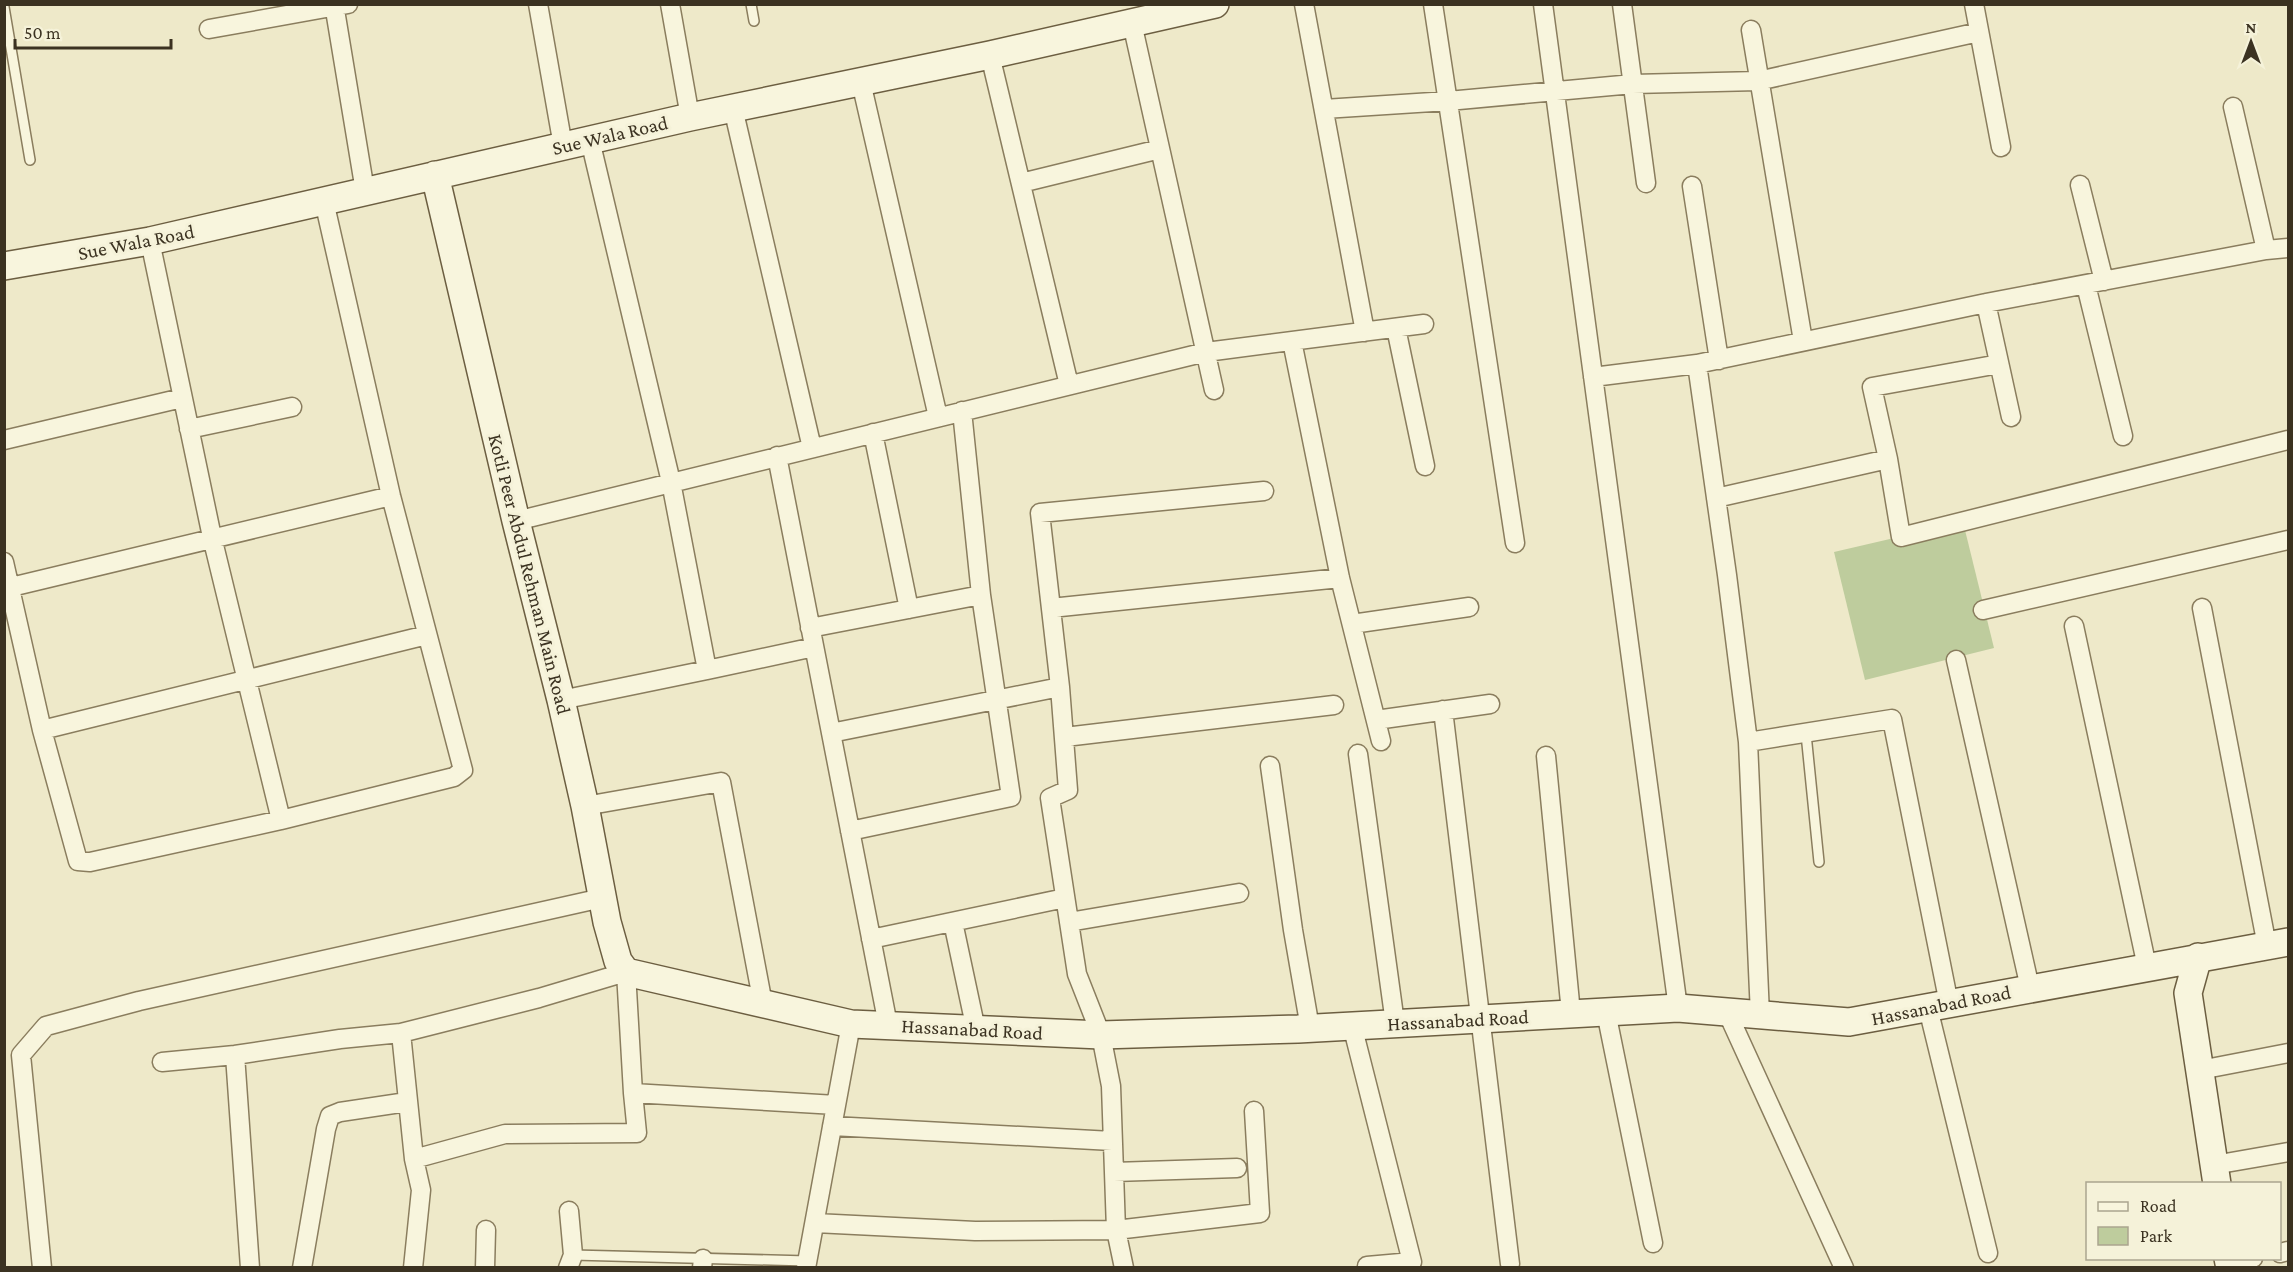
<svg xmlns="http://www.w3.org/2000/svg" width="2293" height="1272" font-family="'Crimson Pro',serif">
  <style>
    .green { fill: #becc9d }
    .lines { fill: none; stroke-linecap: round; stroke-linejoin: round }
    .lane-casing { stroke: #8a7d5e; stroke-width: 12 }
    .street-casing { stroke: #8a7d5e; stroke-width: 21 }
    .secondary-casing { stroke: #6c5e41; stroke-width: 30 }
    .lane { stroke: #f8f5dd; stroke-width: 9 }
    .street { stroke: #f8f5dd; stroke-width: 18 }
    .secondary { stroke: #f8f5dd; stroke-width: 27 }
    .labels { text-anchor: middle; stroke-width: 6; stroke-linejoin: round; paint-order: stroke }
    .street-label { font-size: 20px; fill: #3b3221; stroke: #f5f2d9 }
  </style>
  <rect width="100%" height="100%" fill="#eee9c9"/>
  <path class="green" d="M1963,522l31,126 -129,32 -31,-128z"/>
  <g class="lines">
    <defs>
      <path id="lane" d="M751,4l3,17
        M4,7l26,153
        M1806,734l13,128
        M573,1255l235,6"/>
      <path id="street" d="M334,4l31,187
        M538,4l25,142
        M670,4l20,113
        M1304,4l61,328
        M1433,4l82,539
        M1543,4l135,1004
        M1622,4l24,179
        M1974,4l27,143
        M1132,23l82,367
        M209,29l139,-25
        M1751,30l52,311
        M990,55l79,330
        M861,82l77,335
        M2233,107l33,143
        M733,108l79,340
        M1324,109l124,-8 185,-17 125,-3 221,-49
        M1021,183l139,-34
        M2080,185l24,96
        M1692,186l27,174
        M150,241l62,296 69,283
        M2086,285l37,151
        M1986,303l25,114
        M1396,328l29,138
        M1292,341l48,237 41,163
        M1593,377l104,-13
        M189,429l103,-22
        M873,433l36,176
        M4,440l178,-42
        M777,456l111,569
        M1888,459l-16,-72 127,-23
        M1716,498l172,-39 13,78 387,-97
        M516,521l690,-169 218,-28
        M4,562l38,168 36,131 12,1 191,-42 173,-43 9,-7 -72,-274 -67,-295
        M11,587l380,-91
        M1051,608l289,-30
        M2202,608l65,338
        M1983,610l305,-70
        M1352,624l117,-17
        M2074,626l73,341
        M810,628l171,-33 -19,-184
        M1956,660l74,328
        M707,670l107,-23
        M1060,687l-20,-174 224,-22
        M561,700l146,-30 -36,-188 -81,-342
        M1443,710l67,554
        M1376,720l114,-16
        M42,730l385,-95
        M831,733l229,-46 8,103 -18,8 27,176 24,61 10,51 5,144 8,38
        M1065,737l269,-32
        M1748,742l144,-23 57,285
        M1358,754l37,269
        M1546,756l25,257
        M1270,766l23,164 17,98
        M585,806l136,-24 42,222
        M850,831l161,-34 -30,-202
        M953,922l23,108
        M1069,922l170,-29
        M871,939l194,-41
        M1928,1008l60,245
        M1606,1012l47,231
        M1727,1012l117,256
        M1760,1015l-12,-273 -21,-167 -30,-211 289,-61 280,-53 22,-2
        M1352,1025l60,237 -45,4
        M401,1033l13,126 7,31 -8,78
        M235,1055l15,213
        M162,1062l73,-7 105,-16 61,-6 138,-35 87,-26 7,121 203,12
        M2200,1070l88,-17
        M832,1126l280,15
        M414,1159l91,-25 132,-1 -4,-40
        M2214,1165l74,-13
        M1114,1172l123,-4
        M815,1223l160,8 141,-1 144,-17 -6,-102
        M2280,1253l8,-2
        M2229,1264l24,-6
        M42,1268l-21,-213 25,-29 93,-25 463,-103
        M302,1268l24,-139 4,-13 10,-4 67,-10
        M485,1268l1,-38
        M568,1268l5,-13 -4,-44
        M702,1268l1,-9
        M806,1268l45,-244"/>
      <path id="secondary" d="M435,175l81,346 45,179 24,106 22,116 11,39 8,11 225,52 250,11 197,-6 380,-21 171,14 439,-80
        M4,266l146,-25 540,-124 300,-62 225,-51
        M2198,957l-10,36 29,191
        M2228,1258l2,10"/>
    </defs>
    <use href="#lane" class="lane-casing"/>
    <use href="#street" class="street-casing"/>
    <use href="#secondary" class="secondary-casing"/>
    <use href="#lane" class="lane"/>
    <use href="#street" class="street"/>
    <use href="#secondary" class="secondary"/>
  </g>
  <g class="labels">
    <g class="street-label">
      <text transform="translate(610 135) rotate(-13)" y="7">Sue Wala Road</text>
      <text transform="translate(136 242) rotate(-11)" y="7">Sue Wala Road</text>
      <text transform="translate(530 574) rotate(76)" y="7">Kotli Peer Abdul Rehman Main Road</text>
      <text transform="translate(1941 1005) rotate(-11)" y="7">Hassanabad Road</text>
      <text transform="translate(1458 1020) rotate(-3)" y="7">Hassanabad Road</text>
      <text transform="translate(972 1029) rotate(3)" y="7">Hassanabad Road</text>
    </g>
  </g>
  <rect width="2293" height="1272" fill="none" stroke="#3b3221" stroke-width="12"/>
  <rect x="2086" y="1182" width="195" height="78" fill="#f5f2d9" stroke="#aba58f" stroke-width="1.5"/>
  <rect x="2098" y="1202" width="30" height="9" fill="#f8f5dd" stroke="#aba58f" stroke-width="1.5"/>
  <text x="2140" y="1212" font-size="18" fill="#3b3221">Road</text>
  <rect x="2098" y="1227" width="30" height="18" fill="#becc9d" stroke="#aba58f" stroke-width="1.5"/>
  <text x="2140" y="1242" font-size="18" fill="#3b3221">Park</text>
  <g transform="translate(2251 42)" stroke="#f5f2d9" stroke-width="4.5" paint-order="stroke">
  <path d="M0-4.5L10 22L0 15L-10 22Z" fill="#3b3221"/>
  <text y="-9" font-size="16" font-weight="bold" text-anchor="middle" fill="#3b3221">N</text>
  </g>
  <path d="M15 39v9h156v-9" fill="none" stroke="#3b3221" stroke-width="3"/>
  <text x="24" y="39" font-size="18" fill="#3b3221" stroke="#f5f2d9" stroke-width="4.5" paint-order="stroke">50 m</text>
</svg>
